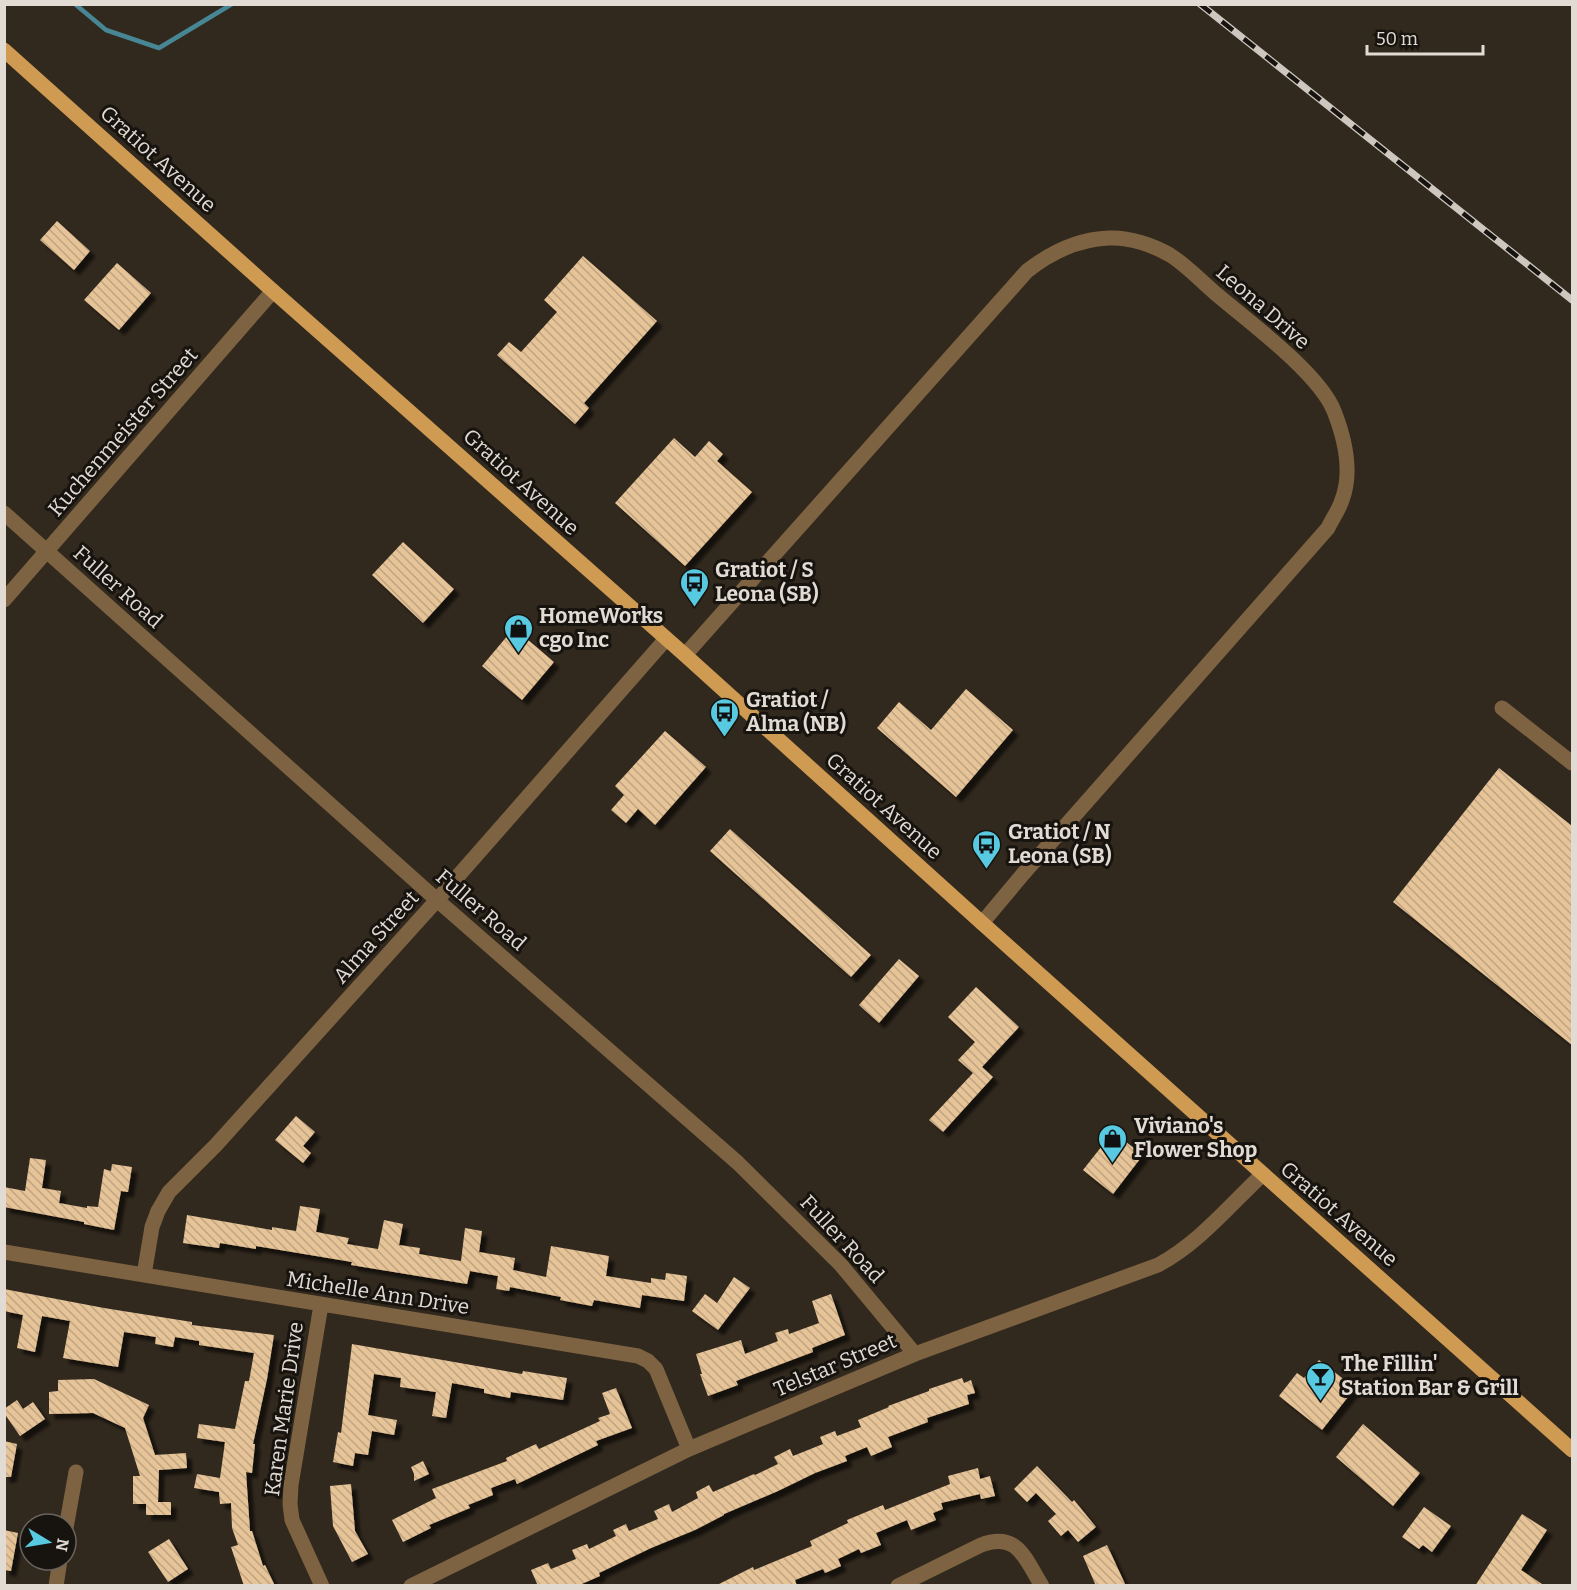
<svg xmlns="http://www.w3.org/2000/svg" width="1577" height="1590" font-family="Bitter,serif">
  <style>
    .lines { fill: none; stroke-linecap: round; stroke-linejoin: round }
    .stream { stroke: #478795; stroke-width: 4.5 }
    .building { fill: url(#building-back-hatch); filter: url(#shadow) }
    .street { stroke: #7d6342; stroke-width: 15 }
    .primary { stroke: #cf9a52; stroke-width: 15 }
    .rail-casing { stroke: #cec7c0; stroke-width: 7 }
    .rail { stroke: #17130e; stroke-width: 4.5; stroke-dasharray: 14; stroke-linecap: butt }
    .labels { text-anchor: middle; stroke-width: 6; stroke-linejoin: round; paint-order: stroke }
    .street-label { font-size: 21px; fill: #e1dbd4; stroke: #17130e }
    .poi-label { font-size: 21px; font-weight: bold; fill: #e1dbd4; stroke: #17130e; text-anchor: start }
  </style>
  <defs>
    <pattern id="building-back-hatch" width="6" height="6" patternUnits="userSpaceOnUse" patternTransform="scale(1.5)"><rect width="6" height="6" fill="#e6c498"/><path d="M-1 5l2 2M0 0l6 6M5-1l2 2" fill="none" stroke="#bea482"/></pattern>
    <filter id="shadow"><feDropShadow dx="5.5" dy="5.5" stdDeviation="1.5" flood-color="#0009"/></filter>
  </defs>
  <rect width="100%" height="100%" fill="#32291e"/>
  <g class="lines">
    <path class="stream" d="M75,4l31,26 53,18 73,-44"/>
  </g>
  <path class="building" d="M57,221l33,30 -16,19 -34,-30z
    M583,256l74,65 -73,82 5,5 -14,16 -78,-69 12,-13 12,10 36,-40 -13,-12z
    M117,263l34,30 -32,37 -35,-30z
    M674,438l21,19 14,-16 14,13 -6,7 35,31 -67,74 -70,-63z
    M403,542l51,47 -31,34 -51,-48z
    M514,628l40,34 -32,38 -40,-34z
    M966,689l47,41 -57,67 -79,-69 22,-26 32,28z
    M665,731l41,36 -51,58 -17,-16 -12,14 -15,-13 13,-15 -9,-9z
    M1499,768l73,58v219l-179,-143z
    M730,829l141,126 -20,22 -141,-126z
    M899,959l20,17 -40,47 -20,-18z
    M976,987l43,40 -37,40 11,10 -50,55 -14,-12 44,-47 -15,-13 17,-18 -27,-25z
    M296,1116l19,16 -12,14 8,7 -8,10 -28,-23z
    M1113,1132l30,23 -30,39 -30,-24z
    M30,1158l16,2 -4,28 19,3 -2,12 28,5v-2l11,1 6,-38 7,2 1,-7 20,3 -4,25 -7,-1 -7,39 -30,-6v-2l-80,-15v-20l21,4z
    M300,1206l20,3 -4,23 33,6 -2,6 31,5 6,-29 19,4 -4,21 21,3 -1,6 42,7 4,-33 17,3 -3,21 36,6 -2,12 33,7 5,-31 58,10 -3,20 45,7v-5l14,2 1,-7 21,3 -3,25 -42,-6 -2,13 -46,-8 -2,6 -32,-6 1,-3 -51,-10 -1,4 -13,-2 2,-13 -28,-5 -3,13 -116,-19 1,-3 -96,-16v3l-36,-6 -1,5 -36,-5 4,-28 85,15v-3l24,4z
    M734,1277l16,11 -32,42 -26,-19 13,-17 12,9z
    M4,1289l100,19 88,14v3l82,10 -7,44 -14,65h2l-3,29 -6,-1 4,59h2l11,35 2,-1 10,21h-31l-13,-39 7,-2 -6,-17 -1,-25 -11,1 -1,-12 -25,-4 3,-14 23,4 5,-36 -28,-4 2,-14 36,5 10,-48h4l5,-28 -55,-8v-4l-24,-4 -2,10 -18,-3 1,-7 -32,-5 -6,35 -55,-9 7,-37 -28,-5 -7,36 -18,-4 6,-33 -19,-4z
    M831,1294l14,41 -33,13 1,4 -77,29 2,4 -30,11 -8,-22h2l-6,-20 45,-14 4,14 33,-13 -3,-8 13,-4 1,5 30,-11 -7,-22z
    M352,1344l170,30 1,-3 44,7 -4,22 -52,-8 -1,6 -26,-5v-4l-32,-6 -6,35 -14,-2 4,-24 -36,-5 1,-9 -27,-4 -6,41 29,5 -3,15 -22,-4 -4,24 -13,-2 -2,13 -20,-4 5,-30 3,1z
    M1319,1360l36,28 -33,42 -43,-34 18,-23 7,5z
    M962,1378l2,5 7,-3 4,13 -8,2 2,9 -42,14 1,4 -40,15 4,10 -21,9 -4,-9 -22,9 2,5 -32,12 -37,18 -54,23v1l-29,15 -44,18 -52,25 1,3 -23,10h-39l-7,-16 17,-7 3,6 25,-10 -4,-9 15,-6 2,5 27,-13 -3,-6 13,-6 3,7 29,-12 -4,-8 15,-7 3,8 26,-14 -2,-6 13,-7 4,7 41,-18 1,1 23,-11 -4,-7 16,-8 3,7 30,-12 -3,-7 15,-6 2,5 24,-9 -3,-7 31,-13 -1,-1 41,-15v-2z
    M94,1379l55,26 -6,13 12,37 31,-2 1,15 -28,2 -1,32h13v13h-25v-11h-13v-28h7l-15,-48 -32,-15 -44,1v-22l9,-1v-11z
    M616,1388l16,40 -36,13 2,4 -81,39 -2,-5 -24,9 2,7 -25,10 2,3 -41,17 2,3 -28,14 -11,-22 44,-22 -4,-9 75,-28 -1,-3 30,-14 3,5 61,-28 -2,-3 12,-4 -8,-21z
    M17,1400l6,9 10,-7 12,17 -25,17 -16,-23v-4z
    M1363,1424l57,49 -27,33 -57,-49z
    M4,1441l13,3 -6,33h-7z
    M423,1461l6,13 -15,7v-7l-3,-7z
    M1037,1466l35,36 2,-2 22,27 -18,15 -10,-12 -7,6 -13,-15 8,-7 -20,-21 -9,9 -13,-13z
    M978,1468l2,11 10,-3 5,20 -14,3 -1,-5 -39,9 2,6 -10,4 3,7 -25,10 -4,-10 -31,13 5,12 -20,8 -2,-4 -21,10 3,7 -16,7 -2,-4 -28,11 2,6h-82l38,-19 1,3 58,-24 -2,-5 38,-18 -1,-3 36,-15 2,5 65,-26 -2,-8z
    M351,1484l4,47 13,23 -16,8 -19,-36 -3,-40z
    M1424,1507l27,19 -19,26 -9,-7 -4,4 -17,-12z
    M1522,1514l25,16 -26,40 24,16h-70z
    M4,1530l14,3 -7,38 -7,-1z
    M169,1539l19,30 -20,13 -20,-30z
    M1107,1545l19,41h-30l-13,-30z"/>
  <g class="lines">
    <path class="street" d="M4,513l433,387 301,263 103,102 74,89
      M4,600l269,-309
      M685,655l342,-384c23,-18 52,-32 82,-33 20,-1 44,7 61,17 16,10 31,26 45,38 33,28 104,80 119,118 11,28 19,60 8,89 -3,10 -10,19 -14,28l-305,346 -41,49
      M1502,708l70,55
      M4,1252l634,104 10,5 8,8 33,80
      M144,1275l8,-48 6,-16 11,-19 47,-47 221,-245 229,-261
      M321,1305l-30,180 -1,19 2,16 30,66
      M66,1528l10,-56
      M56,1586l4,-26
      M411,1586l278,-137 226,-95 243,-89c41,-22 71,-59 105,-91
      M898,1586l83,-41c37,-14 44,14 61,41"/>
    <path class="primary" d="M4,50l269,241 412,364 297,268 590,527"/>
    <defs>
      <path id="rail" d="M1200,4l372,296"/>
    </defs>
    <use href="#rail" class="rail-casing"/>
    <use href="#rail" class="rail"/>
  </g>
  <defs>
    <symbol id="bus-pin" viewBox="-11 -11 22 30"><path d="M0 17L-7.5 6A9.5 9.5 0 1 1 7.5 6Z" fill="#57c9e1" stroke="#17130e"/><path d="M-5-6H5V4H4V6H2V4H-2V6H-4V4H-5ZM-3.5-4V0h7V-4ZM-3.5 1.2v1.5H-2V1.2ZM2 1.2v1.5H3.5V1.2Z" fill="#111"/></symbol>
    <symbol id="shop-pin" viewBox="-11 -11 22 30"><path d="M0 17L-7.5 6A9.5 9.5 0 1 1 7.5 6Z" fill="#57c9e1" stroke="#17130e"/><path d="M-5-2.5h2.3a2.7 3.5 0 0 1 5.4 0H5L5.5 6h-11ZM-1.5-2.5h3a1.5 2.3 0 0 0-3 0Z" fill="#111"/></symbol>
    <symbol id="bar-pin" viewBox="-11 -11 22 30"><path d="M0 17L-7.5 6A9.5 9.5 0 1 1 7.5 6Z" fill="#57c9e1" stroke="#17130e"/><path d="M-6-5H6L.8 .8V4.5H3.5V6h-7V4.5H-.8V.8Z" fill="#111"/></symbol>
  </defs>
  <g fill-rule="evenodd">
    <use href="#bus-pin" x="678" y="566" width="33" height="45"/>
    <use href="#shop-pin" x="502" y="612" width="33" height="45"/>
    <use href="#bus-pin" x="708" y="696" width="33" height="45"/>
    <use href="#bus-pin" x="970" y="828" width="33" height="45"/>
    <use href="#shop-pin" x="1096" y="1122" width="33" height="45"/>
    <use href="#bar-pin" x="1304" y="1360" width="33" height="45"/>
  </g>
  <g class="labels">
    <g class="street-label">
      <text transform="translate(158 159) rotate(42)" y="7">Gratiot Avenue</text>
      <text transform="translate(1263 307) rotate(41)" y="7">Leona Drive</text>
      <text transform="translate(123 432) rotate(-49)" y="7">Kuchenmeister Street</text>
      <text transform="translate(521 482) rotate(42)" y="7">Gratiot Avenue</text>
      <text transform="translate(118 587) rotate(42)" y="7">Fuller Road</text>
      <text transform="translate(884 806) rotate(42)" y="7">Gratiot Avenue</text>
      <text transform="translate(481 910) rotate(41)" y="7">Fuller Road</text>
      <text transform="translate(376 937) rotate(-48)" y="7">Alma Street</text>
      <text transform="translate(1339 1214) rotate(41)" y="7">Gratiot Avenue</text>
      <text transform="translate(842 1239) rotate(47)" y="7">Fuller Road</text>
      <text transform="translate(378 1293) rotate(9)" y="7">Michelle Ann Drive</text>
      <text transform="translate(835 1365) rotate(-23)" y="7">Telstar Street</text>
      <text transform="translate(284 1409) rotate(-82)" y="7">Karen Marie Drive</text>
    </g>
    <g class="poi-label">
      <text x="715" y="577">Gratiot / S<tspan x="715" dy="24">Leona (SB)</tspan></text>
      <text x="539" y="623">HomeWorks<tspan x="539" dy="24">cgo Inc</tspan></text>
      <text x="746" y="707">Gratiot /<tspan x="746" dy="24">Alma (NB)</tspan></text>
      <text x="1008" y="839">Gratiot / N<tspan x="1008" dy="24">Leona (SB)</tspan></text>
      <text x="1134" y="1133">Viviano's<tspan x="1134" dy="24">Flower Shop</tspan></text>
      <text x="1341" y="1371">The Fillin'<tspan x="1341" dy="24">Station Bar &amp; Grill</tspan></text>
    </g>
  </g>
  <rect width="1577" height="1590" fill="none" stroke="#e1dbd4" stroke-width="12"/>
  <g transform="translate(48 1542) rotate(101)"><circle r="28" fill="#17130e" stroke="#68635d" stroke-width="1.5"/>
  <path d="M0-4.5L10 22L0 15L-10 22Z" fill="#57c9e1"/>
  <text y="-9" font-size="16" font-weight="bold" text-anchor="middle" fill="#e1dbd4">N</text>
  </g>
  <path d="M1367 45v9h116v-9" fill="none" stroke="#e1dbd4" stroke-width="3"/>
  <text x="1376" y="45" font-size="18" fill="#e1dbd4" stroke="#17130e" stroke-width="4.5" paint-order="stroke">50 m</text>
</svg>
